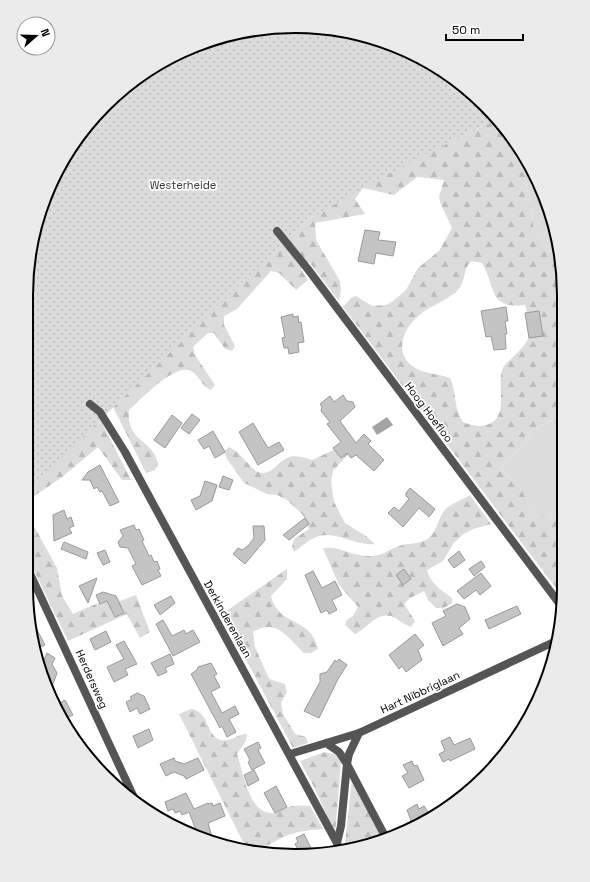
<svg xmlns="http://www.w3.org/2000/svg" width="590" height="882" font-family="'Space Grotesk',sans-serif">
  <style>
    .grass { fill: #dcdcdc }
    .forest { fill: url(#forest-firs); fill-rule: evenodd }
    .park { fill: url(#park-dots) }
    .water { fill: #a3a3a3 }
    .building { fill: #c4c4c4; stroke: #999 }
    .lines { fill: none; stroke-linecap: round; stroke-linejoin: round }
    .street { stroke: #555; stroke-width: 8 }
    .labels { text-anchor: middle; stroke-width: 3.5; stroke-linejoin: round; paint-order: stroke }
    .park-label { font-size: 11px; fill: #333; stroke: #fff }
    .street-label { font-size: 11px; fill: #000; stroke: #fff }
    .rim { fill: none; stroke: #000; stroke-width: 2 }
  </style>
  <defs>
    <pattern id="forest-firs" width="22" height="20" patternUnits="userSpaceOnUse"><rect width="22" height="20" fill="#dcdcdc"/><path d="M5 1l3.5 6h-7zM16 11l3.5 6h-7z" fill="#bbb"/></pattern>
    <pattern id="park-dots" width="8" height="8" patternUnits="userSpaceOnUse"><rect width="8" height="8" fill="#dcdcdc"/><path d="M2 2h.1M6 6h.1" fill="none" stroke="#bbb" stroke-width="1.8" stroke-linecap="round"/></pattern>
  </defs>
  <rect width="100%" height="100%" fill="#fff"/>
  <path class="grass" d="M523,155l13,21 19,50 8,48 -12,-23 -17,-18 -2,-21 -7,-34z
    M552,420l11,10 -1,90c-9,-4 -17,-2 -27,-5 -7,-10 -10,-22 -18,-31 -6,-6 -13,-9 -16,-16l23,-24 6,-12z"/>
  <path class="forest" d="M497,119l12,12 14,24 2,23 7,34 2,21 17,18 12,23v156l-11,-10 -22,12 -6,12 -23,24c3,7 10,10 16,16 8,9 11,21 18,31 10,3 18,1 27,5v76l-219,-289 8,-9 5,-2 16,10 14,-1 7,-4 13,-11 12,-22 21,-17 13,-23 -12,-26 -1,-5 5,-17 -27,-3 -23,18 -31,-7 -8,11 10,15 -50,9 1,17 24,41 1,9 -2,11 -30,-39 -8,7 7,11 -12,10 -17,-17 -8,-2 -34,38 -13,7v9l11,21 -3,5 -7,-2 -11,-16h-6l-15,14 2,8 20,30 -4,5c-10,-4 -13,-18 -23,-20 -16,-4 -48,30 -59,40 -3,33 24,28 29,54l-3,6 -9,3 -33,-66 194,-187 55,-35zM472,261l10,2c14,23 6,47 43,42 7,25 9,33 -11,51 -5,5 -10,8 -12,14 -5,16 7,46 -13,54 -9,4 -18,1 -26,-2 -10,-16 -6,-29 -13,-44 -11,-4 -22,-4 -33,-9 -22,-11 -17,-35 -2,-50 11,-12 28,-16 41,-27 11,-9 6,-24 16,-31z
    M100,419l31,61h-9l-24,-33 -37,31 -34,23v-10z
    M229,447c12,5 21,22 29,25 13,5 19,-10 29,-14 8,-4 18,0 25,2l28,-13 10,5 -17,19 -2,11 3,20 11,21 21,13 9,8c-20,3 -41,-16 -61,-6 -7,3 -13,9 -20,14l-2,-5 2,-8 15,-10 -6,-14 -16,-15 -10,-5 -10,-1 -23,-11 -17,-24 -3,-8z
    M470,495l21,29 -18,5 -11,6 -9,9 -10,17 -16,9c3,13 15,21 25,28v5l-8,5h-8l-8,-8 -4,-9 -14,7 -6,6 11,17 -4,6c-8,-3 -14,-9 -20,-11 -15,-4 -24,13 -36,18l-10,-9 2,-5 6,-4 5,-9 -19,-22 -16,-37c17,-2 31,9 48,8 13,0 21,-9 32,-11 9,-2 18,-1 26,-7 8,-7 9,-19 15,-27 5,-7 18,-11 26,-16z
    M26,518l9,10 22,40 5,28 11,18 32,-14 15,1 16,-6 14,37 -10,6 -13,-24 -59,27 -42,-87z
    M287,569v10l-16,17c7,31 40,20 47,53l-7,4h-7c-15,-14 -27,-36 -51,-21l2,15 14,32 16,5 2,8 -6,11 2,11 12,20 11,3 2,6 -15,5 -71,-134z
    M191,709c18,2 15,26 29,31 10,3 17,-6 27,-6l-1,7 -9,13c6,16 11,62 37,59 4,0 7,-3 11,-5 8,-3 16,-3 25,-2l13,23c-13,1 -25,2 -37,7 -15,6 -24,16 -40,12l-67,-134z
    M325,752l11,3 5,8 -6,71 -20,-45 -15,-28z
    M352,778l31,61 -19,8 -16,1 -3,-5z"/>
  <path class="park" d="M278,27l52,1 52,12 48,22 43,31 24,26 -85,42 -105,59 -280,271 1,-231 26,-84 39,-59 38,-36 45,-27 50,-19z"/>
  <path class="water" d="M387,417l6,8 -16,10 -5,-8z"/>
  <path class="building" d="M365,230l15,2 -2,8 18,2 -3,14 -17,-3 -2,11 -16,-3z
    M506,307l2,14h-3l2,13h-2l1,15 -12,1 -3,-14 -5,1 -5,-26z
    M539,311l4,25 -14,2 -4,-25z
    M293,314v3l5,-1 1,7 2,-1 3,20 -6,1 1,9 -10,2 -1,-6h-4l-2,-10 3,-1 -4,-20z
    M343,395l4,6 6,1 2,5 -15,14 16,22 8,-9 7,7 -3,3 16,16 -10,11 -18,-16 -5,3 -4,-5 -6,5 -8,-10 8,-6 -14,-18 3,-2 -9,-11 1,-4 -2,-3 10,-8 4,6z
    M192,414l8,6 -11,14 -8,-6z
    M172,415l10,8 -17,25 -11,-8z
    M253,423l15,25 11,-6 5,8 -26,15 -19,-33z
    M213,431l12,21 -10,6 -6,-12 -5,3 -6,-9z
    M100,465l19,37 -9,4 -8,-15 -2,1 -3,-5 -3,2 -4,-9h-8l6,-8z
    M223,476l10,4 -4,10 -10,-3z
    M205,481l12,4 -5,16 -16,9 -5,-10 9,-4z
    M410,488l25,21 -6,8 -10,-9 -16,19 -15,-14 6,-6 5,4 10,-12 -3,-3v-3z
    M64,510l3,9 4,-2 3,9 -5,2 3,5 -18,8 -1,-26z
    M305,518l4,6 -20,16 -6,-5z
    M134,525l2,5 3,-1 5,11 -2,1 7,15 2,-1 3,7 3,-1 3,8 -2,1 3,6 -19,9 -10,-19 4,-2 -8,-16 -8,-1 -2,-5 5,-6 -3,-6z
    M253,526h11l1,14 -20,24 -12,-10 5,-6 4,2 6,-4 6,-8z
    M64,542l24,10 -2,7 -25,-10z
    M105,550l5,12 -7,3 -6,-12z
    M459,551l6,9 -11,8 -6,-8z
    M481,561l4,6 -11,9 -5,-7z
    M404,569l7,10 -8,6 -7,-10z
    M313,571l9,17 13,-7 7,14 -10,5 5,10 -8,4 -2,-4 -6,3 -16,-38z
    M481,573l10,13 -11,9 -4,-5 -12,9 -7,-8z
    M97,578l-9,25 -9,-17z
    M103,592l13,4 8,17 -9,4 -8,-16 -7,3 -4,-9z
    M171,596l4,7 -15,12 -6,-10z
    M457,604l8,3 5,12 -11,9 4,6 -20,12 -11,-23 14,-7 -3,-5z
    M517,606l4,8 -32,15 -4,-9z
    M163,620l9,16 12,-6 2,4 7,-4 7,12 -27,14 -17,-32z
    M32,624h2l11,21 -9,4z
    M106,631l5,11 -16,8 -5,-11z
    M415,634l9,11 -6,5 4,10 -16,12 -4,-6 -3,3 -10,-14z
    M124,641l13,23 -12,5 3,6 -14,7 -7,-15 17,-8 -8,-14z
    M47,653l8,5 -3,6 5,9 -4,11 -6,3 -3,-6 2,-5 -5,-9z
    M170,654l4,10 -9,4 2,4 -9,4 -7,-13z
    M339,659l8,6 -9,14 -19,39 -15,-7 16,-29v-8l7,-2 8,-12 2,2z
    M211,663l6,11 -3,2 6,11 -9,5 11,21 13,-7 4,8 -10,5 7,13 -9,5 -5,-11 -2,2 -29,-54 6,-4 1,-3z
    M137,693l7,3 6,13 -10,5 -3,-6 -7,4 -4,-10 6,-3 -2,-2z
    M65,700l8,15 -10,5 -7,-15z
    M149,729l4,11 -15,8 -5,-12z
    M450,737l4,8 16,-7 5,11 -25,12 -1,-2 -6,3 -4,-8 6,-3 -4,-10z
    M258,742l3,6 -3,2 7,13 -13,7 -4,-8 2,-2 -6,-11z
    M174,758l1,3 9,3 14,-6 6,12 -18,9 -2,-3 -10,-4 -8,4 -6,-12z
    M412,761l2,5 3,-1 7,15 -15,8 -7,-12 6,-3 -5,-8z
    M254,770l5,10 -11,6 -4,-11z
    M276,786l11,21 -12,6 -11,-20z
    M186,793l8,16 14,-6 1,1 3,-1 1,3 7,-3 5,13 -17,7 4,14 -5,2 -19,-6 8,-3 -7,-18 -7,3 -2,-4 -5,2 -2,-4 -5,2 -3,-9z
    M417,804l2,5 5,-3 6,9 -5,3 2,3 -12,5 -1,-3h-2l-5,-13z
    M304,834l8,16 -12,3 -5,-9 3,-2 -2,-4z"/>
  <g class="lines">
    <path class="street" d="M277,231l30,37 255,339
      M90,404l10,8 25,40 212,391 2,6
      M26,565l111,239
      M326,743l13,9 8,12 39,74
      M290,754l69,-21 197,-92
      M337,843l4,-17 6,-62 2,-10 10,-21"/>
  </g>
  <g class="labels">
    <g class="park-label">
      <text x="183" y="189">Westerheide</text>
    </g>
    <g class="street-label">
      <text transform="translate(429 412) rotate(53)" y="4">Hoog Hoefloo</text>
      <text transform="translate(228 619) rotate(61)" y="4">Derkinderenlaan</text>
      <text transform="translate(92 679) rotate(66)" y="4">Herdersweg</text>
      <text transform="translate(420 692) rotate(-25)" y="4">Hart Nibbriglaan</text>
    </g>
  </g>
  <path d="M0 0H590V882H0ZM295 33H295A262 262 0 0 1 557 295V587A262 262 0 0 1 295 849H295A262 262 0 0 1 33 587V295A262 262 0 0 1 295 33Z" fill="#ebebeb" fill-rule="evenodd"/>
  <path class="rim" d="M295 33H295A262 262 0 0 1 557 295V587A262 262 0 0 1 295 849H295A262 262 0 0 1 33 587V295A262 262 0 0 1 295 33Z"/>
  <g transform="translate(36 36) rotate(70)"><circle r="19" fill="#ffffff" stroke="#999999"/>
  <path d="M0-3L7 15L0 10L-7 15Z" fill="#000000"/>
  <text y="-6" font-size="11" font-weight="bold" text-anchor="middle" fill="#000000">N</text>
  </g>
  <path d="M446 34v6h77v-6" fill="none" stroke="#000000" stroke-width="2"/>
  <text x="452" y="34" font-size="12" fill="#000000" stroke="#ffffff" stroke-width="3" paint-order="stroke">50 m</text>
</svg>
